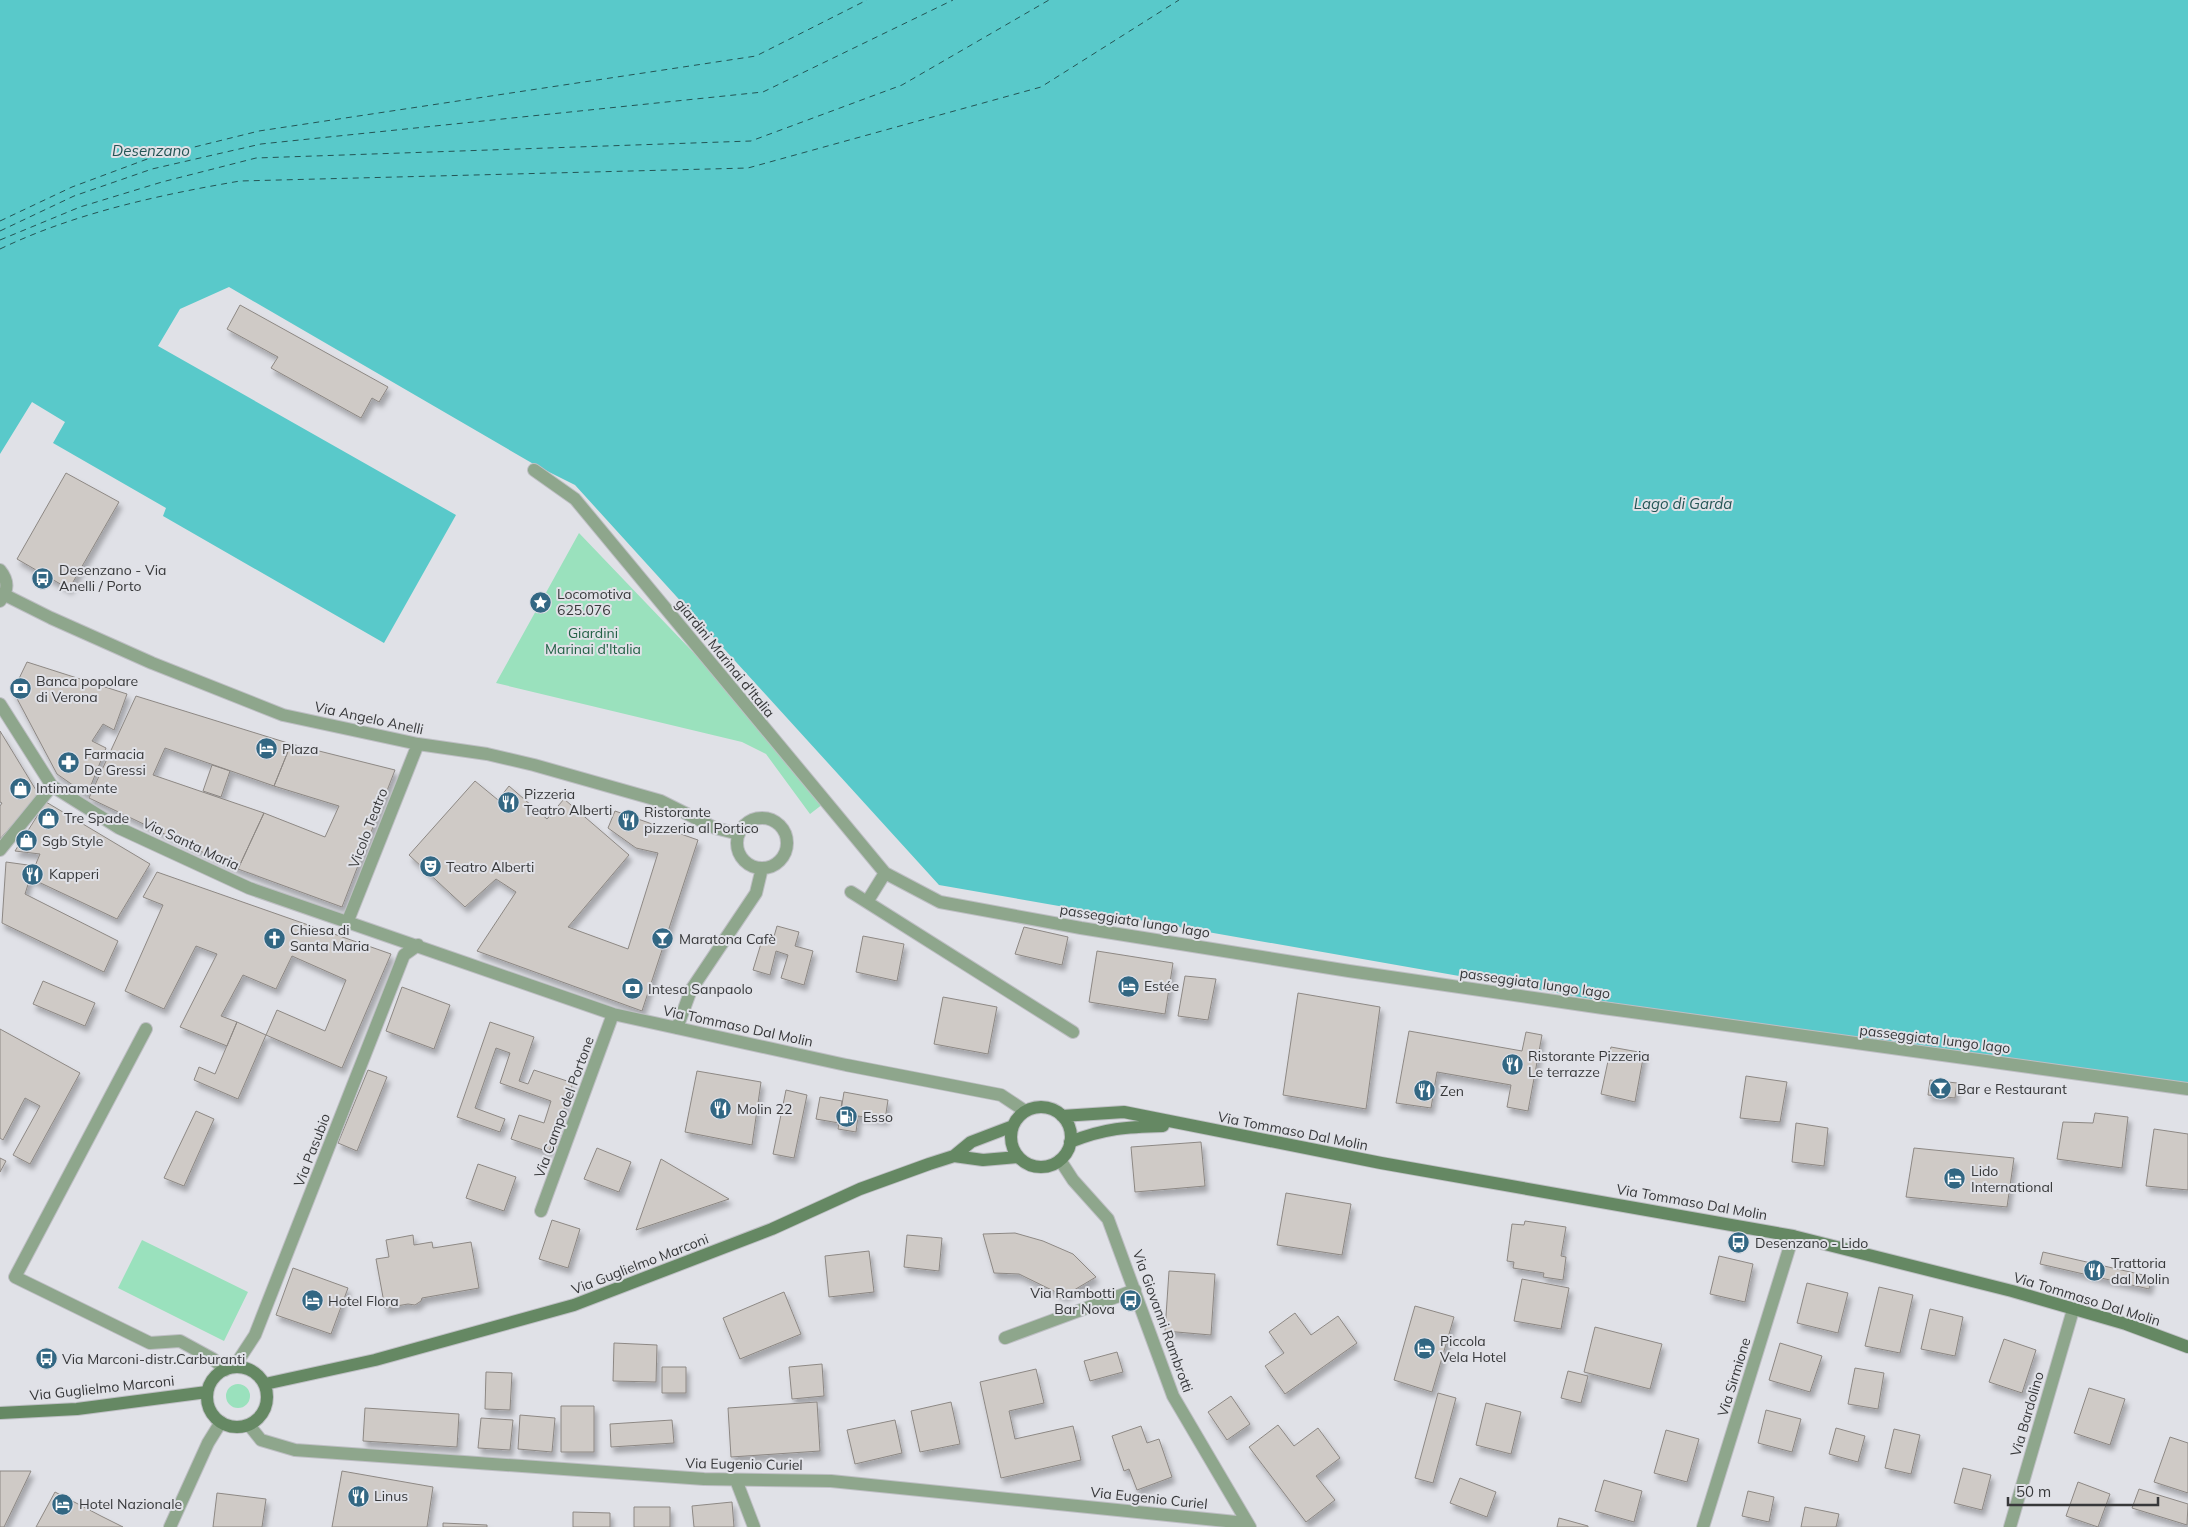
<svg xmlns="http://www.w3.org/2000/svg" width="2188" height="1527" font-family="Mulish,sans-serif">
  <style>
    .green { fill: #9ae1bd }
    .water { fill: #59c9ca }
    .lines { fill: none; stroke-linecap: round; stroke-linejoin: round }
    .ferry { stroke: #245555; stroke-width: 1; stroke-dasharray: 6 5; stroke-linecap: butt }
    .building { fill: #cfcac6; stroke: #8d8884; filter: url(#shadow) }
    .street-casing { stroke: #bebfc4; stroke-width: 14 }
    .secondary-casing { stroke: #bebfc4; stroke-width: 14 }
    .street { stroke: #8ea68c; stroke-width: 12 }
    .secondary { stroke: #658863; stroke-width: 12 }
    .labels { text-anchor: middle; stroke-width: 4; stroke-linejoin: round; paint-order: stroke }
    .poi-label { font-size: 14px; fill: #37383a; stroke: #e0e1e7; text-anchor: start }
    .park-label { font-size: 14px; fill: #216045; stroke: #e0e1e7 }
    .street-label { font-size: 14px; fill: #37383a; stroke: #e0e1e7 }
    .water-label { font-size: 15px; font-style: italic; fill: #245555; stroke: #e0e1e7 }
  </style>
  <defs>
    <filter id="shadow"><feDropShadow dx="3" dy="5.5" stdDeviation="2.5" flood-color="#0004"/></filter>
  </defs>
  <rect width="100%" height="100%" fill="#e0e1e7"/>
  <path class="green" d="M579,533l135,141 109,130 -13,10 -44,-60 -24,-12 -246,-59z
    M142,1240l106,52 -24,49 -106,-53z
    M226 1396a12 12 0 1 1 24 0a12 12 0 1 1-24 0Z"/>
  <path class="water" d="M0,0h2188v1087l-454,-63 -795,-139 -364,-400 -38,-19 -308,-179 -49,22 -22,37 298,169 -72,128 -221,-127 3,-8 -113,-65 12,-21 -33,-20 -32,52z"/>
  <g class="lines">
    <path class="ferry" d="M0,221l72,-34 78,-29 109,-27 497,-75 111,-56
      M0,231l74,-35 78,-27 109,-25 502,-52 190,-92
      M0,240l80,-33 82,-25 94,-24 495,-17 151,-56 147,-85
      M0,249c75,-36 159,-54 240,-68l508,-13 293,-81 138,-87"/>
  </g>
  <path class="building" d="M240,305l148,82 -9,15 -7,-4 -11,20 -90,-50 7,-11 -51,-28z
    M66,473l53,29 -50,87 -52,-30z
    M27,662l100,32 -13,36 -11,-6 -11,17 14,7 -19,47 -30,-21 -44,-83z
    M136,696l155,48 -17,42 -109,-38 -12,27 111,38 -26,56 -149,-71z
    M0,731l39,64 -39,44v-33l2,-3 -2,-1z
    M291,744l104,26 -53,137 -104,-38 26,-56 61,24 14,-31 -65,-20z
    M212,765l18,6 -9,26 -18,-6z
    M475,781l23,19 11,-14 38,33 17,-20 65,56 -61,72 60,22 30,-96 -22,-5 -28,-20 7,-17 83,29 -56,171 -165,-60 39,-59 -20,-13 -31,28 -56,-52z
    M46,802l104,62 -33,55 -87,-41 -5,16 93,47 -14,31 -102,-49 4,-61 29,4 5,-12 -25,-3z
    M157,872l234,82 -49,114 -76,-33 11,-25 48,21 21,-51 -54,-24 -16,33 -33,-14 -22,41 16,6 -10,24 -47,-19 37,-73 -21,-8 -32,63 -39,-18 38,-86 -20,-8z
    M777,926l22,6 -4,14 18,5 -9,34 -23,-7 7,-23 -12,-4 -6,24 -17,-5 10,-33 10,3z
    M1024,927l44,10 -6,28 -47,-11z
    M863,936l41,8 -7,37 -41,-9z
    M1097,951l76,12 -8,51 -76,-12z
    M1185,976l31,3 -8,41 -30,-4z
    M43,981l52,22 -10,23 -52,-22z
    M402,987l48,18 -16,44 -48,-18z
    M1298,993l82,14 -14,102 -83,-14z
    M943,997l54,10 -9,47 -54,-10z
    M237,1022l29,13 -28,64 -44,-19 5,-13 16,7z
    M490,1022l44,15 -15,44 9,3 6,-14 39,13 -24,69 -38,-13 8,-24 25,8 7,-22 -51,-18 10,-30 -14,-5 -21,60 30,11 -5,13 -43,-15z
    M0,1029l80,44 -50,91 -17,-9 27,-49 -15,-8 -22,42 -3,-2z
    M1409,1031l113,20 4,-19 16,3 -14,76 -21,-4 4,-22 -74,-13 -6,36 -35,-5z
    M1611,1047l33,6 -9,49 -34,-8z
    M368,1070l19,7 -30,74 -19,-8z
    M697,1071l64,11 -9,63 -67,-13z
    M1746,1076l41,6 -7,40 -40,-4z
    M1930,1080l27,3 -2,15 -27,-3z
    M786,1090l21,5 -13,63 -21,-4z
    M844,1092l44,8 -3,20 -27,-4 -2,16 -18,-3z
    M820,1097l22,4 -3,22 -23,-4z
    M196,1111l18,8 -30,67 -20,-8z
    M2095,1113l33,4 -6,51 -65,-9 6,-37 30,1z
    M1796,1123l32,5 -4,38 -32,-4z
    M2154,1129l34,5v56l-42,-4z
    M1201,1142l4,44 -70,6 -4,-45z
    M597,1148l34,14 -12,30 -35,-13z
    M1914,1148l100,10 -7,49 -101,-10z
    M0,1158l6,3 -6,11z
    M661,1159l68,40 -93,31z
    M478,1164l38,13 -12,34 -38,-13z
    M1286,1193l65,11 -9,51 -65,-10z
    M552,1220l28,9 -12,39 -29,-9z
    M1525,1221l41,6 -5,29 5,1 -3,23 -20,-3 1,-4 -31,-5 1,-6 -7,-1 5,-37 12,1z
    M1015,1233l28,8 30,13 23,23 -32,19 -45,-22 -25,-1 -11,-39z
    M413,1235l1,10 18,-3 1,6 38,-6 8,46 -57,10 -1,3 -6,4 -7,-1 -23,4 -9,-49 13,-2 -3,-17z
    M907,1235l35,3 -3,33 -35,-4z
    M869,1251l5,41 -45,5 -4,-41z
    M2043,1252l109,25 -3,12 -109,-25z
    M1719,1256l34,8 -8,38 -35,-8z
    M293,1268l55,20 -17,46 -55,-19z
    M1169,1271l46,3 -4,61 -46,-4z
    M1522,1279l47,9 -8,41 -47,-8z
    M1807,1283l41,10 -10,40 -41,-10z
    M1879,1287l34,8 -13,58 -35,-7z
    M784,1292l17,42 -61,25 -17,-41z
    M1415,1306l39,11 -22,75 -38,-12z
    M1930,1309l33,8 -8,39 -34,-7z
    M1295,1313l16,22 27,-19 19,27 -72,51 -20,-28 19,-13 -15,-21z
    M1595,1327l67,17 -12,45 -66,-17z
    M2004,1339l32,11 -14,43 -33,-11z
    M614,1343l43,2 -1,37 -43,-1z
    M1780,1343l42,13 -12,36 -41,-12z
    M1117,1352l6,20 -33,9 -6,-20z
    M822,1364l2,32 -32,3 -3,-32z
    M662,1367h24v26h-24z
    M1855,1368l29,5 -6,36 -30,-5z
    M1036,1369l8,34 -35,8 6,28 58,-13 8,34 -80,18 -21,-96z
    M1568,1371l20,5 -7,27 -20,-5z
    M486,1372l26,1 -2,37 -25,-1z
    M2089,1388l36,11 -15,46 -36,-12z
    M1438,1393l18,5 -23,85 -18,-5z
    M1231,1396l19,28 -23,16 -19,-28z
    M817,1402l3,49 -89,6 -3,-49z
    M951,1402l9,42 -40,8 -9,-41z
    M1486,1403l35,9 -10,42 -35,-9z
    M561,1406h33v46h-33z
    M365,1408l94,6 -2,33 -94,-6z
    M1766,1410l35,9 -9,33 -34,-9z
    M520,1415l35,3 -3,34 -34,-3z
    M481,1418l32,2 -3,30 -32,-2z
    M672,1420l2,23 -63,4 -1,-23z
    M895,1420l7,33 -47,11 -8,-34z
    M1278,1425l16,21 24,-18 22,30 -24,18 19,24 -29,22 -57,-75z
    M1141,1426l6,17 12,-4 13,38 -35,13 -8,-21 -5,2 -12,-35z
    M1836,1428l29,8 -7,26 -29,-8z
    M1894,1429l26,6 -9,39 -26,-6z
    M1666,1430l33,9 -12,43 -33,-9z
    M2170,1437l18,6v50l-34,-11z
    M1963,1468l28,7 -9,35 -28,-7z
    M0,1471h31l-27,56h-4z
    M342,1471l91,16 -6,40h-95z
    M1460,1478l36,14 -9,25 -37,-14z
    M1604,1480l38,11 -8,31 -39,-11z
    M2078,1482l32,12 -12,33 -32,-11z
    M2139,1489l49,15 -1,21 -55,-17z
    M1748,1491l26,6 -5,25 -27,-6z
    M55,1492l46,24 22,11h-87z
    M217,1493l49,6 -4,28h-49z
    M732,1502l2,25h-40l-2,-21z
    M634,1507h36v20h-36z
    M1805,1507l34,7 -3,13h-35z
    M573,1512l37,1v14h-37z
    M1559,1518l29,8v1h-31z
    M443,1523l44,2v2h-44z"/>
  <g class="lines">
    <defs>
      <path id="street" d="M534,470l41,29 310,374 55,29 141,26 268,43 254,37 585,81
        M0,570c9,11 8,21 0,31
        M5,595l46,23 101,45 131,52 135,29 69,10 47,11 127,36 54,27 24,6
        M0,704l52,82 67,42 130,60 364,126 233,51 155,30 24,16
        M737 843a25 25 0 1 1 50 0a25 25 0 1 1-50 0Z
        M0,850l52,-64
        M851,892l222,140
        M867,902l18,-29
        M347,923l71,-179
        M677,1028l14,-38 65,-97 6,-25
        M146,1029l-131,248 135,66 30,-2 33,18 12,11
        M1060,1160l13,20 35,39 65,177 77,131
        M541,1211l72,-197
        M1005,1338l130,-48
        M234,1367l21,-32 149,-380 14,-10
        M249,1425l12,15 34,10 409,29 127,2 415,42
        M736,1480l18,47
        M170,1527l38,-84 13,-21
        M1703,1527l90,-291
        M2010,1527l63,-217"/>
      <path id="secondary" d="M1011 1137a30 30 0 1 1 60 0a30 30 0 1 1-60 0Z
        M1062,1116l62,-4 257,51 412,73 219,55 114,33 62,23
        M1070,1142c35,-14 57,-15 93,-16
        M954,1156l17,-14 42,-16
        M207 1397a30 30 0 1 1 60 0a30 30 0 1 1-60 0Z
        M265,1384l110,-24 199,-55 198,-76 88,-40 69,-25 25,-8 29,4 35,-3
        M0,1413l77,-4 130,-17"/>
    </defs>
    <use href="#street" class="street-casing"/>
    <use href="#secondary" class="secondary-casing"/>
    <use href="#street" class="street"/>
    <use href="#secondary" class="secondary"/>
  </g>
  <defs>
    <symbol id="bus-disc" viewBox="-11 -11 22 22"><circle r="9.5" fill="#326783" stroke="#e0e1e7"/><path d="M-5-6H5V4H4V6H2V4H-2V6H-4V4H-5ZM-3.5-4V0h7V-4ZM-3.5 1.2v1.5H-2V1.2ZM2 1.2v1.5H3.5V1.2Z" fill="#fff"/></symbol>
    <symbol id="sight-disc" viewBox="-11 -11 22 22"><circle r="9.5" fill="#326783" stroke="#e0e1e7"/><path d="M0-6L1.8-2.2L6-1.7L2.9 1.2L3.7 5.4L0 3.3L-3.7 5.4L-2.9 1.2L-6-1.7L-1.8-2.2Z" fill="#fff"/></symbol>
    <symbol id="bank-disc" viewBox="-11 -11 22 22"><circle r="9.5" fill="#326783" stroke="#e0e1e7"/><path d="M-6-4H6V4H-6ZM0-2.3a2.3 2.3 0 1 0 0 4.6a2.3 2.3 0 1 0 0-4.6Z" fill="#fff"/></symbol>
    <symbol id="hotel-disc" viewBox="-11 -11 22 22"><circle r="9.5" fill="#326783" stroke="#e0e1e7"/><path d="M-6-4.5h1.5V1H6V5H4.5V3h-9V5H-6ZM-4 0a1.8 1.8 0 1 1 3.6 0ZM.5 0V-2.5h3Q6-2.5 6 0Z" fill="#fff"/></symbol>
    <symbol id="pharmacy-disc" viewBox="-11 -11 22 22"><circle r="9.5" fill="#326783" stroke="#e0e1e7"/><path d="M-2-6h4v4h4v4h-4v4h-4v-4h-4v-4h4Z" fill="#fff"/></symbol>
    <symbol id="shop-disc" viewBox="-11 -11 22 22"><circle r="9.5" fill="#326783" stroke="#e0e1e7"/><path d="M-5-2.5h2.3a2.7 3.5 0 0 1 5.4 0H5L5.5 6h-11ZM-1.5-2.5h3a1.5 2.3 0 0 0-3 0Z" fill="#fff"/></symbol>
    <symbol id="restaurant-disc" viewBox="-11 -11 22 22"><circle r="9.5" fill="#326783" stroke="#e0e1e7"/><path d="M-5-6h1v4h1v-4h1v4h1v-4h1v5L-1.5 .5V6h-2V.5L-5-1ZM5-6V6H3V1.5H1.5Q1.5-4 5-6Z" fill="#fff"/></symbol>
    <symbol id="theatre-disc" viewBox="-11 -11 22 22"><circle r="9.5" fill="#326783" stroke="#e0e1e7"/><path d="M-5-5.5Q0-4 5-5.5V0Q5 5 0 6Q-5 5-5 0ZM-3.3-2.5H-1v1.5H-3.3ZM1-2.5H3.3v1.5H1ZM-2.8 1Q0 5.5 2.8 1Z" fill="#fff"/></symbol>
    <symbol id="church-disc" viewBox="-11 -11 22 22"><circle r="9.5" fill="#326783" stroke="#e0e1e7"/><path d="M-1.2-6h2.4v3.5h3.3v2.4h-3.3V6h-2.4V-.1h-3.3v-2.4h3.3Z" fill="#fff"/></symbol>
    <symbol id="bar-disc" viewBox="-11 -11 22 22"><circle r="9.5" fill="#326783" stroke="#e0e1e7"/><path d="M-6-5H6L.8 .8V4.5H3.5V6h-7V4.5H-.8V.8Z" fill="#fff"/></symbol>
    <symbol id="fuel-disc" viewBox="-11 -11 22 22"><circle r="9.5" fill="#326783" stroke="#e0e1e7"/><path d="M-5.5-6h7V0h2V4h1.3V-2.5L3-4.5l.8-.8L6-3V5H2.5V1h-1V6h-7ZM-4.2-4.7v3.2H.2V-4.7Z" fill="#fff"/></symbol>
  </defs>
  <g fill-rule="evenodd">
    <use href="#bus-disc" x="30" y="566" width="25" height="25"/>
    <use href="#sight-disc" x="528" y="590" width="25" height="25"/>
    <use href="#bank-disc" x="8" y="676" width="25" height="25"/>
    <use href="#hotel-disc" x="254" y="736" width="25" height="25"/>
    <use href="#pharmacy-disc" x="56" y="750" width="25" height="25"/>
    <use href="#shop-disc" x="8" y="776" width="25" height="25"/>
    <use href="#restaurant-disc" x="496" y="790" width="25" height="25"/>
    <use href="#shop-disc" x="36" y="806" width="25" height="25"/>
    <use href="#restaurant-disc" x="616" y="808" width="25" height="25"/>
    <use href="#shop-disc" x="14" y="828" width="25" height="25"/>
    <use href="#theatre-disc" x="418" y="854" width="25" height="25"/>
    <use href="#restaurant-disc" x="20" y="862" width="25" height="25"/>
    <use href="#church-disc" x="262" y="926" width="25" height="25"/>
    <use href="#bar-disc" x="650" y="926" width="25" height="25"/>
    <use href="#hotel-disc" x="1116" y="974" width="25" height="25"/>
    <use href="#bank-disc" x="620" y="976" width="25" height="25"/>
    <use href="#restaurant-disc" x="1500" y="1052" width="25" height="25"/>
    <use href="#bar-disc" x="1928" y="1076" width="25" height="25"/>
    <use href="#restaurant-disc" x="1412" y="1078" width="25" height="25"/>
    <use href="#restaurant-disc" x="708" y="1096" width="25" height="25"/>
    <use href="#fuel-disc" x="834" y="1104" width="25" height="25"/>
    <use href="#hotel-disc" x="1942" y="1166" width="25" height="25"/>
    <use href="#bus-disc" x="1726" y="1230" width="25" height="25"/>
    <use href="#restaurant-disc" x="2082" y="1258" width="25" height="25"/>
    <use href="#hotel-disc" x="300" y="1288" width="25" height="25"/>
    <use href="#bus-disc" x="1118" y="1288" width="25" height="25"/>
    <use href="#hotel-disc" x="1412" y="1336" width="25" height="25"/>
    <use href="#bus-disc" x="34" y="1346" width="25" height="25"/>
    <use href="#restaurant-disc" x="346" y="1484" width="25" height="25"/>
    <use href="#hotel-disc" x="50" y="1492" width="25" height="25"/>
  </g>
  <g class="labels">
    <g class="poi-label">
      <text x="59" y="575">Desenzano - Via<tspan x="59" dy="16">Anelli / Porto</tspan></text>
      <text x="557" y="599">Locomotiva<tspan x="557" dy="16">625.076</tspan></text>
      <text x="36" y="686">Banca popolare<tspan x="36" dy="16">di Verona</tspan></text>
      <text x="282" y="754">Plaza</text>
      <text x="84" y="759">Farmacia<tspan x="84" dy="16">De Gressi</tspan></text>
      <text x="36" y="793">Intimamente</text>
      <text x="524" y="799">Pizzeria<tspan x="524" dy="16">Teatro Alberti</tspan></text>
      <text x="644" y="817">Ristorante<tspan x="644" dy="16">pizzeria al Portico</tspan></text>
      <text x="64" y="823">Tre Spade</text>
      <text x="42" y="846">Sgb Style</text>
      <text x="446" y="872">Teatro Alberti</text>
      <text x="49" y="879">Kapperi</text>
      <text x="290" y="935">Chiesa di<tspan x="290" dy="16">Santa Maria</tspan></text>
      <text x="679" y="944">Maratona Cafè</text>
      <text x="1144" y="991">Estée</text>
      <text x="648" y="994">Intesa Sanpaolo</text>
      <text x="1528" y="1061">Ristorante Pizzeria<tspan x="1528" dy="16">Le terrazze</tspan></text>
      <text x="1957" y="1094">Bar e Restaurant</text>
      <text x="1440" y="1096">Zen</text>
      <text x="737" y="1114">Molin 22</text>
      <text x="863" y="1122">Esso</text>
      <text x="1971" y="1176">Lido<tspan x="1971" dy="16">International</tspan></text>
      <text x="1755" y="1248">Desenzano - Lido</text>
      <text x="2111" y="1268">Trattoria<tspan x="2111" dy="16">dal Molin</tspan></text>
      <text x="1115" y="1298" text-anchor="end">Via Rambotti<tspan x="1115" dy="16">Bar Nova</tspan></text>
      <text x="328" y="1306">Hotel Flora</text>
      <text x="1440" y="1346">Piccola<tspan x="1440" dy="16">Vela Hotel</tspan></text>
      <text x="62" y="1364">Via Marconi-distr.Carburanti</text>
      <text x="374" y="1501">Linus</text>
      <text x="79" y="1509">Hotel Nazionale</text>
    </g>
    <g class="park-label">
      <text x="593" y="638">Giardini<tspan x="593" dy="16">Marinai d'Italia</tspan></text>
    </g>
    <g class="street-label">
      <text transform="translate(725 658) rotate(51)" y="5">giardini Marinai d'Italia</text>
      <text transform="translate(369 718) rotate(12)" y="5">Via Angelo Anelli</text>
      <text transform="translate(368 828) rotate(-69)" y="5">Vicolo Teatro</text>
      <text transform="translate(191 844) rotate(25)" y="5">Via Santa Maria</text>
      <text transform="translate(1135 921) rotate(9)" y="5">passeggiata lungo lago</text>
      <text transform="translate(1535 983) rotate(8)" y="5">passeggiata lungo lago</text>
      <text transform="translate(738 1026) rotate(12)" y="5">Via Tommaso Dal Molin</text>
      <text transform="translate(1935 1039) rotate(7)" y="5">passeggiata lungo lago</text>
      <text transform="translate(564 1107) rotate(-70)" y="5">Via Campo del Portone</text>
      <text transform="translate(1293 1131) rotate(11)" y="5">Via Tommaso Dal Molin</text>
      <text transform="translate(312 1150) rotate(-69)" y="5">Via Pasubio</text>
      <text transform="translate(1692 1202) rotate(10)" y="5">Via Tommaso Dal Molin</text>
      <text transform="translate(640 1264) rotate(-21)" y="5">Via Guglielmo Marconi</text>
      <text transform="translate(2087 1299) rotate(17)" y="5">Via Tommaso Dal Molin</text>
      <text transform="translate(1163 1321) rotate(70)" y="5">Via Giovanni Rambrotti</text>
      <text transform="translate(1734 1377) rotate(-73)" y="5">Via Sirmione</text>
      <text transform="translate(102 1388) rotate(-6)" y="5">Via Guglielmo Marconi</text>
      <text transform="translate(2027 1414) rotate(-74)" y="5">Via Bardolino</text>
      <text transform="translate(744 1464) rotate(1)" y="5">Via Eugenio Curiel</text>
      <text transform="translate(1149 1498) rotate(6)" y="5">Via Eugenio Curiel</text>
    </g>
    <g class="water-label">
      <text x="151" y="156">Desenzano</text>
      <text x="1683" y="509">Lago di Garda</text>
    </g>
  </g>
  <path d="M2008 1497v8h150v-8" fill="none" stroke="#37383a" stroke-width="2.5"/>
  <text x="2016" y="1497" font-size="15" fill="#37383a" stroke="#e0e1e7" stroke-width="4" paint-order="stroke">50 m</text>
</svg>
